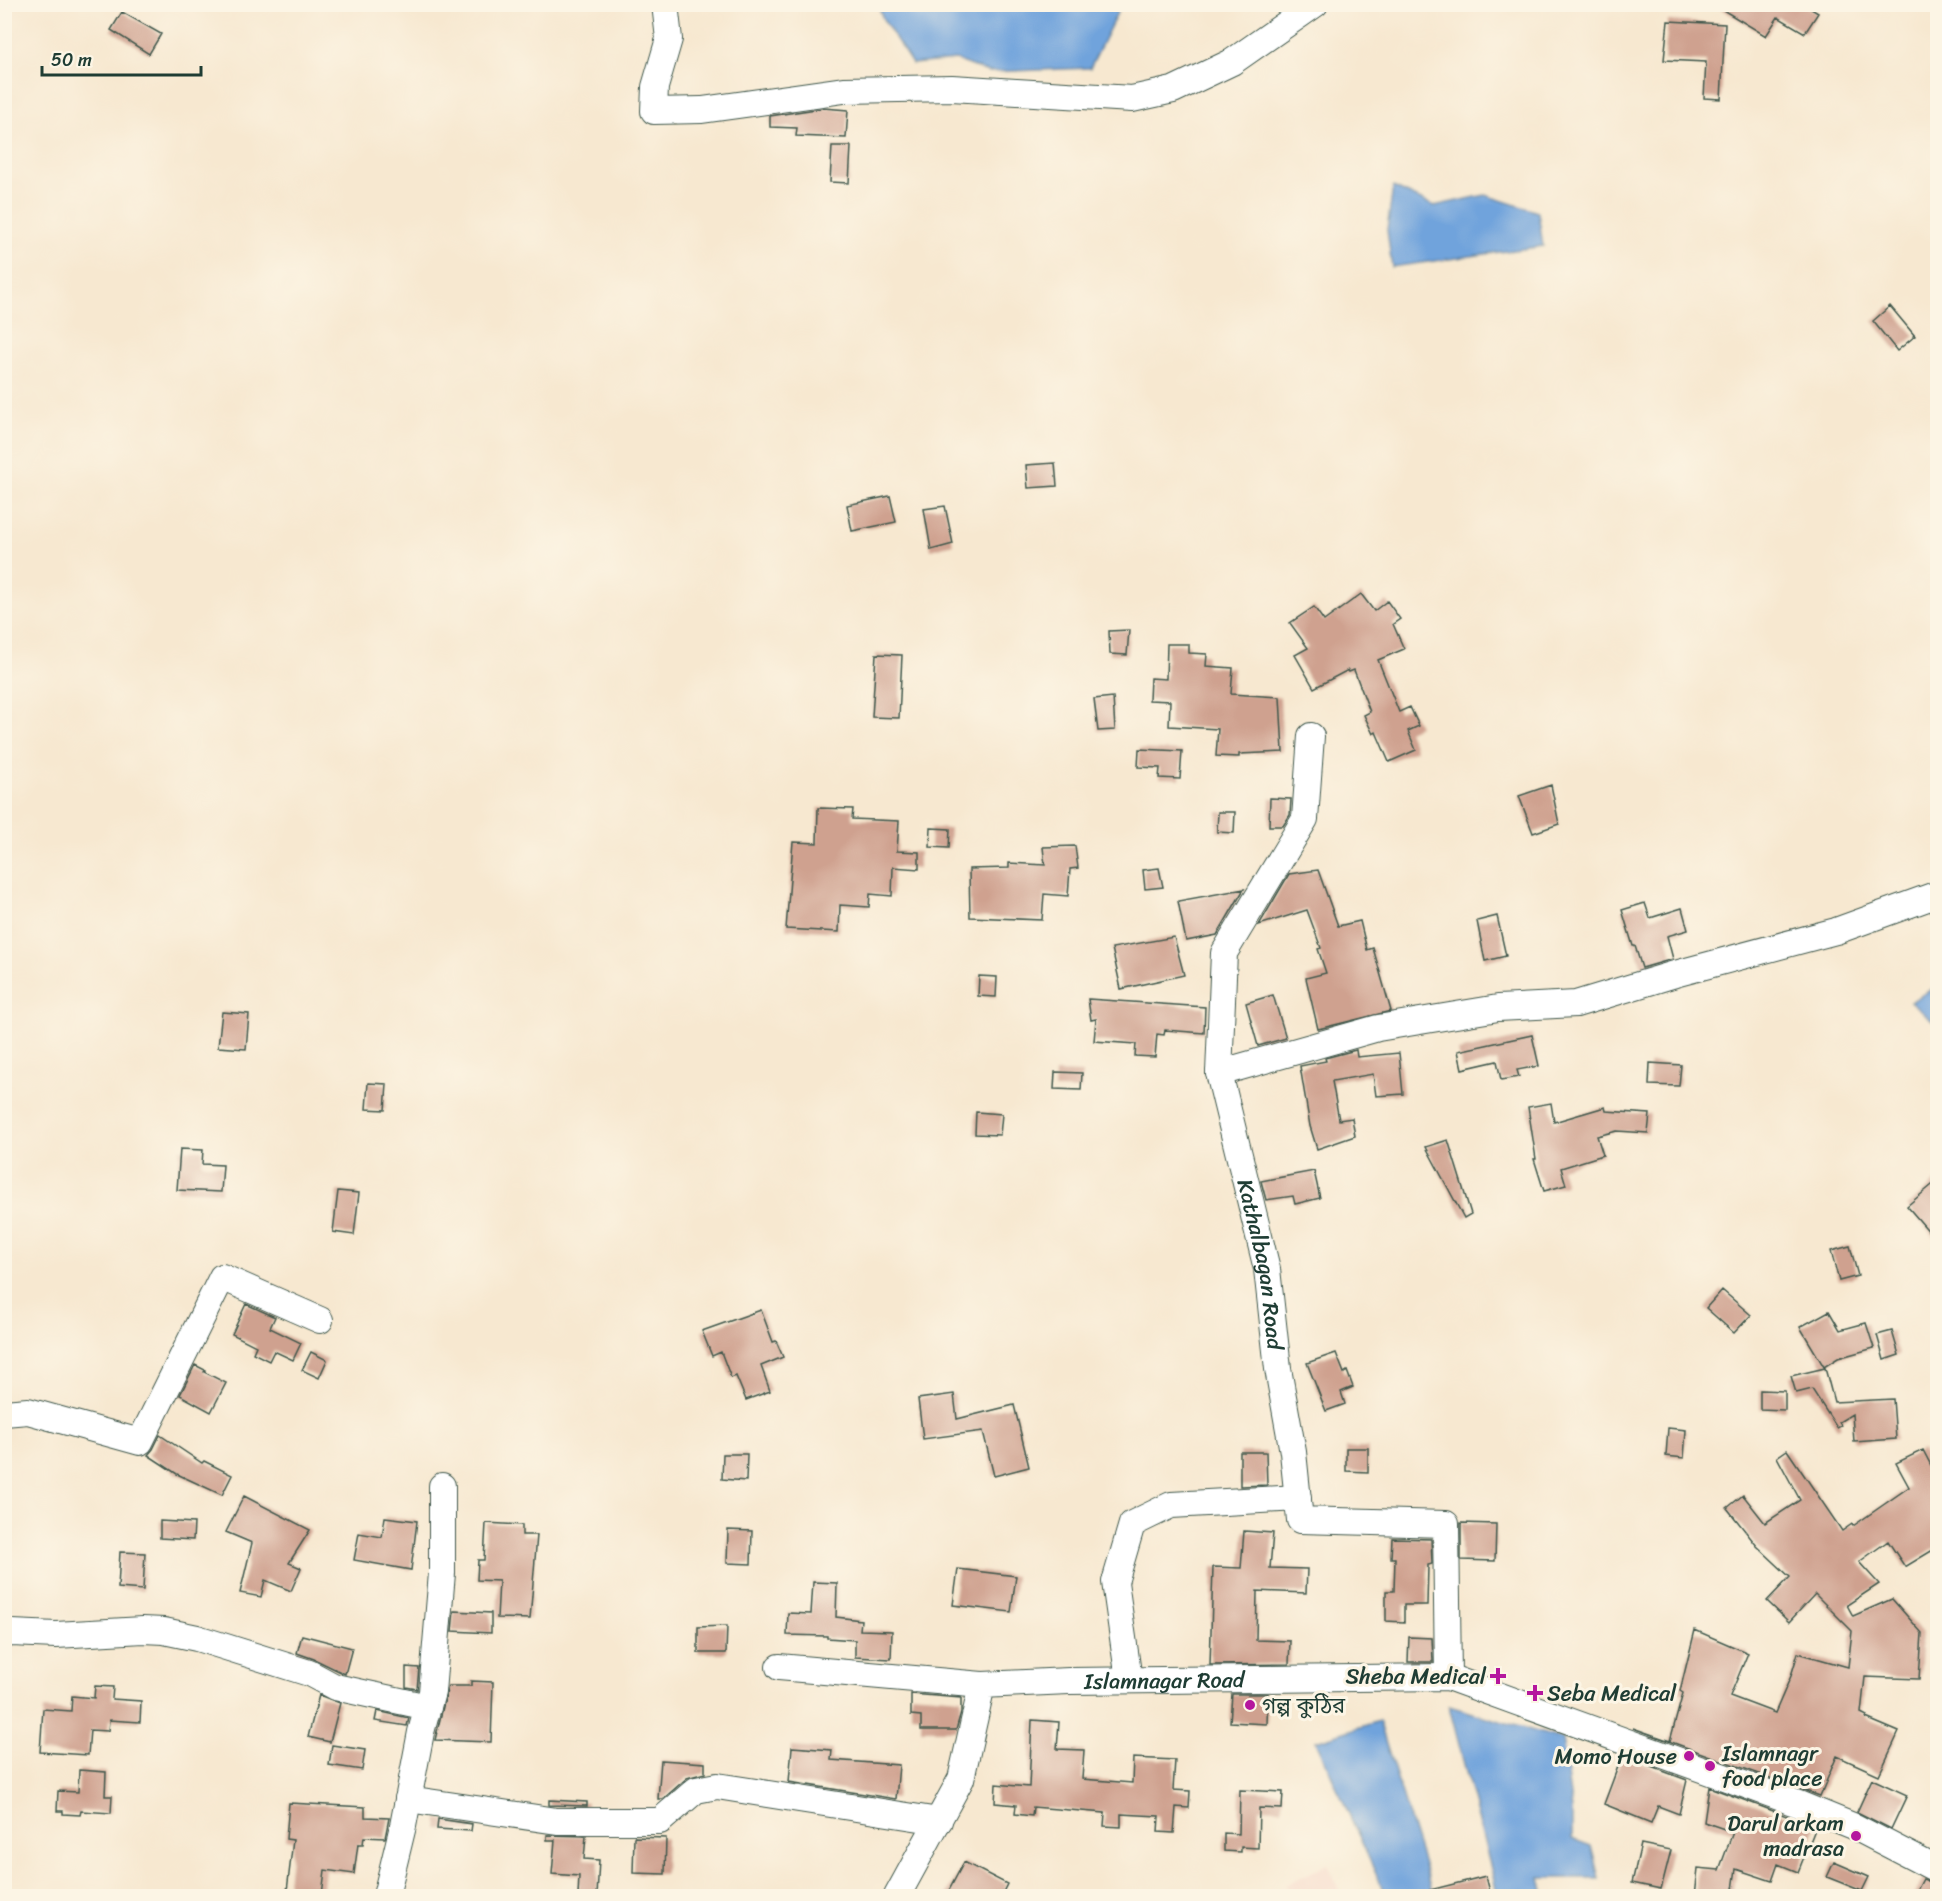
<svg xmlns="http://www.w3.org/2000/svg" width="1942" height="1901" font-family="Sriracha,'Noto Sans Bengali',sans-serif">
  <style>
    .built { fill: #f5d2c3 }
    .water { fill: #6fa3dc; stroke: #477088; stroke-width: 1.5 }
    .building { fill: #cfa18f }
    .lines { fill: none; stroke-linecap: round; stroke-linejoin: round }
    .minor-casing { stroke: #3f574b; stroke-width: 28 }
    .minor { stroke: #fff; stroke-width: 26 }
    .poi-dot { fill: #b5179e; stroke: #fcf5e5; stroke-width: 2 }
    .labels { text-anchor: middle; stroke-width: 6; stroke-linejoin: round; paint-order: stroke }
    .street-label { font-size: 22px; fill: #1f3d34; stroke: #fcf5e5 }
    .poi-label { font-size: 22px; fill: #1f3d34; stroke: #fcf5e5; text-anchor: end }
  </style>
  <rect width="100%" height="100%" fill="#fcf5e5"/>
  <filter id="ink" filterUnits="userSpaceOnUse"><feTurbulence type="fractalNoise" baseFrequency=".0167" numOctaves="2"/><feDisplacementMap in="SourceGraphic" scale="12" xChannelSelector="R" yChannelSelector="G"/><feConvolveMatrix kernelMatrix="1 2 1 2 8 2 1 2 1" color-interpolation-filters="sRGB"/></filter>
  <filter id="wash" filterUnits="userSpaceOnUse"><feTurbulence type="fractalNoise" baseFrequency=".008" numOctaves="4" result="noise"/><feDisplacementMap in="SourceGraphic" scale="24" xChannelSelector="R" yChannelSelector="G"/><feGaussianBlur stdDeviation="1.35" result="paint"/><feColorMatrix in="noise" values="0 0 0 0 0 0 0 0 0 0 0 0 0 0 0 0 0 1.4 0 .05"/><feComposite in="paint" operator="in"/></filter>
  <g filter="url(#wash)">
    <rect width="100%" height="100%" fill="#f7e8d0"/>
    <path class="built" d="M1328,1864l14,32h-53l-4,-11z"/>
    <path class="water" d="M878,5v-1l243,1 -31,63 -102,4 -32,-12 -44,4 -29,-45z
      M1393,187l41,19 51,-11 53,17 5,34 -151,21 -5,-37z
      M1937,986v39l-27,-23z
      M1449,1706l113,33 10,70v30l19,7 8,32h-59l4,18h-46z
      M1379,1721l55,175h-48l-70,-155z"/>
    <g id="blocks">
      <path class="building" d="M1713,4h90l15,9 -13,20 -27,-16 -12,19z
        M122,12l39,22 -12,20 -38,-24z
        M1668,21l57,3 -4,75 -17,-1 2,-36 -42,-2z
        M823,108l25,2 -2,28 -50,-2 1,-8 -27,-1v-11z
        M832,146h19l-2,37 -19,-1z
        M1890,306l25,30 -18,15 -24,-30z
        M1055,463l2,23 -29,2 -2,-23z
        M890,496l6,26 -44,9 -5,-26z
        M945,506l8,38 -22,6 -7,-41z
        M1361,594l13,17 13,-10 13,18 -7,5 11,25 -26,11 21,52 11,-5 9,19 -11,5 8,19 -27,12 -13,-30 -3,2 -9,-19 6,-3 -16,-42 -5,2 -1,-2 -34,18 -19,-33 13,-7 -18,-25 24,-16 10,14z
        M1129,630l-2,25 -17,-1 -1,-23z
        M1167,644h22v9l18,1 -1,12 27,2 -2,26 49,3 3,55 -44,2v3l-23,-1 2,-27 -49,-3 1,-25 -21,-1 1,-22 16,1z
        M876,654l26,1 -3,63 -27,-1z
        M1113,697l2,33 -17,1 -4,-32z
        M1139,749l43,2 -2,28 -21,-1 1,-10 -22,-1z
        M1551,785l8,39 -26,9 -14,-37z
        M1270,798l21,1 -1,16 -7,11h-14z
        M818,808l35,1 -1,10 47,2 -2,30 22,1v17l-26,-2 -1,29 -22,-2 -1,13 -29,-2 -1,27 -53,-3 7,-87 24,1z
        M1218,812h17l-1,21 -17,-1z
        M931,828l19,1 -1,19 -19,-1z
        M1075,846l3,22 -8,1 -2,27 -24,-2 -2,26 -72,-3 -1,-48 40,-1v-5l36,2 -2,-18z
        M1159,868l4,19 -18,2 -2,-19z
        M1318,870l20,56 22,-5 7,29 6,-2 18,63 -73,18 -12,-51 20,-5 -8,-24 3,-1 -14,-38 -48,15 30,-51z
        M1244,889l-27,46 -31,6 -8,-40z
        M1645,903l5,15 32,-10 6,22 -21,6 6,23 -31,9 -7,-22h-2l-11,-36z
        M1497,916l9,40 -21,5 -8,-40z
        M1174,937l10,38 -63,14 -9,-41z
        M979,976l18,1 -1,20 -18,-1z
        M1273,995l13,43 -28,8 -12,-43z
        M1088,999l117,8 -1,26 -39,-3 -1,5 -7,-1 -2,23 -20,-1 1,-12 -42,-3 2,-22 -5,1z
        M222,1012l27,2 -3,35 -28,-2z
        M1532,1035l7,31 -22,4 2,7 -18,3 -4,-19 -35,8 -4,-18z
        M1356,1050l1,7 42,-4 4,41 -27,2 -3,-22 -41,7 7,39 13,-2 3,18 -38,13 -7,-23 -10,-60 26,-5 -1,-3z
        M1650,1063l31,2 -2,21 -30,-1z
        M1055,1072l27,1 -1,17 -27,-1z
        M368,1083l19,1 -2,26 -19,-1z
        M1551,1103l3,19 51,-15 1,4 44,3 -2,19 -31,-2 -20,5 6,19 -42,13 5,17 -22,6 -10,-32h2l-8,-52z
        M976,1112l26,2 -2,21 -25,-1z
        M1448,1140l23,74 -7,4 -38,-71z
        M180,1149l23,1 -1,14 21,1 -2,27 -44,-2z
        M1314,1171l6,27 -25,6 -2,-8 -27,4 -5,-19z
        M1938,1180v62l-31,-36z
        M338,1191l21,2 -5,42 -21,-3z
        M1850,1246l8,30 -19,5 -8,-30z
        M1722,1290l29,25 -17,18 -28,-25z
        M246,1304l29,13 -5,11 31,15 -8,17 -19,-9 -5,10 -16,-8 3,-7 -24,-12z
        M761,1310l12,32 3,-1 7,16 -22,9 9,25 -24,9 -10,-24 -5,2 -10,-26 -9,4 -10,-25z
        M1829,1311l11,19 26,-7 8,25 -36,10 -14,9 -24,-40z
        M1892,1331l7,24 -15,5 -7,-25z
        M311,1352l16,8 -8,18 -17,-8z
        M1336,1353l8,20 3,-2 6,16 -12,5 4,12 -19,7 -19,-48z
        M195,1365l10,5 -1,2 22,11 -15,29 -31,-17z
        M1825,1368l9,34 59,-3 3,40 -42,3 -2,-28 -13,8 2,4 -4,2 -25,-39 -16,4 -5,-17z
        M1760,1390l25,1v19l-25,-1z
        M954,1394l3,25 57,-14 15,62 -35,9 -11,-45 -60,8 -5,-40z
        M1668,1428l18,2 -2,28 -18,-2z
        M160,1435l42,28 2,-2 28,14 -10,20 -45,-21 -29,-19 5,-6z
        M1346,1448h22v24l-22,-1z
        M1787,1450l55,81 10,-7 1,2 56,-39 -13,-24 27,-13 15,29v68l-33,20 -17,-26 -29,21 20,22 -32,21 6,11 39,-17 30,34 -3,46 -54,-2 -4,36 6,3 -1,2 33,14 -20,43 -42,-19 -17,40 -187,-68 37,13 13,-48 -3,-2 15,-61 53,23 -18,43 45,17 16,-37 7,-23 50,14 4,-36 -37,-37 -26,28 -22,-21 23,-24 -33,-31 -30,-38 16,-13 22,28 35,-23 -23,-43z
        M1240,1452h26l1,33 -27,1z
        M723,1454h24l-1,27 -24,-2z
        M244,1496l66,34 -21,33 12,5 -10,23 -26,-11 -4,17 -21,-4 12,-50 -26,-11z
        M385,1517l32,4 -6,49 -57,-10 5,-27 23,4z
        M160,1521l34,2 -1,17 -33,-2z
        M486,1523l36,2v10h15l-7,84 -33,-1 2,-37 -22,-1 1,-20h6z
        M1461,1523l35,1 -1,37 -34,-1z
        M728,1530l24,1 -1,33 -24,-1z
        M1244,1531l29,2 -3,35 37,1 -1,24 -49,-2 -1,49 34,1 -1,23 -79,1 3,-98 28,1z
        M1392,1538l39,1 1,25 -4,1 -1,40h-23v17l-18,-1v-30h8l1,-33h-4z
        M120,1552l25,1 -2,37 -25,-2z
        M958,1569l58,7 -5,36 -58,-7z
        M813,1582l24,1 -1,34 25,3 -1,10 32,1 -1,28 -36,-2v-17l-28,-2v-2l-40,-1 1,-22 23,1z
        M454,1611l37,2v20l-39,-2z
        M727,1626l-1,27h-28v-26z
        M302,1635l50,13 -7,26 -31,-15 -17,-6z
        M1409,1637l23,1 1,24h-25z
        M406,1667l13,1 -2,21 -11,-2z
        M471,1681l22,1 -2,60 -56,-2 13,-54h23z
        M95,1686l18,1 -1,12 29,2 -1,21 -31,-2 -1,11 -18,-1 -2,25 -48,-3 3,-43 28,2 1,-15 22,2z
        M911,1694l50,4v14l-5,18h-35v-14l-10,-1z
        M1232,1694h36l-1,30 -37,-2z
        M319,1695l21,8 -10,39 -22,-5z
        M377,1711l32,7 -2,8 -32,-5z
        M1032,1720l27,2 -2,27 27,1 -2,29 50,4 1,-25 42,2 -2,30 17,1 -1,17 -13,-1 -2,26 -16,-1 1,-16 -38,-2v13l-17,-1 1,-13 -72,-6 -1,9 -17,-2 1,-9 -21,-2 1,-19 33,3z
        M332,1745l33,5 -3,20 -33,-5z
        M792,1747l40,3 -1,10 68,5 -3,34 -107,-17z
        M1622,1756l65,24 -8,34 -21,-8 -7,17 -47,-19z
        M661,1760l44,3v10l-18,5 -24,21h-5z
        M79,1770l27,2 -1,24h7l-1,17 -30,-2 -1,4 -17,-1v-3h-6l1,-20 20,1z
        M1872,1779l35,16 -16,34 -34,-17z
        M1709,1787l107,40 -18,45 -20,-8 -6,17 -36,-12 -4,27h-37l3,-28 21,2 14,-38 -29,-10z
        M1240,1790l43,2 -1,17 -23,-1 -1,40 -17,-1v5l-17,-1v-18l15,1z
        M549,1800l38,2v4l-38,-1z
        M289,1803l76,4v10l24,1 -4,20 -21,-1 -1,7h-5l-4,30 -29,-4 -3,25 -35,-4 6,-51 -7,-1z
        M438,1819l34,5 -1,7 -34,-2z
        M547,1835l39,1 -2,23 15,1 -2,36h-19l1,-20 -27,-2 3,-34h-8z
        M634,1837l32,1 -1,36 -32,-1z
        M1641,1844l30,6 -10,39 -29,-6z
        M964,1862l43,22 -6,12h-55z
        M1834,1862l35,15 -7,14 -35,-14z
        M1486,1876l5,20h-61v-6z
        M1923,1879l15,6v11h-24z"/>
    </g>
  </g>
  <g filter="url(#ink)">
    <use href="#blocks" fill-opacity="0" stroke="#3f574b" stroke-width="1.5"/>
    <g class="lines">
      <defs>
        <g id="minor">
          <path d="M665,4l4,35 -14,48 -1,24 48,-1 142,-20 108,-2 180,11 41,-9 59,-28 83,-58"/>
          <path id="s1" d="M1311,736l-6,83 -81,134 -5,120 48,196 11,100 15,83 7,68 146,4 2,153"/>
          <path d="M1219,1073l159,-45 120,-20 78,-4 99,-30 161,-43 102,-37"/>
          <path d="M4,1413l24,-2 112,31 82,-165 98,43"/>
          <path d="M4,1635l8,-2 44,2 87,-5 21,1 33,7 112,35 26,14 93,20"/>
          <path d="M779,1667l203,18"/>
          <path d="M1129,1680l-14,-98 17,-58 39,-19 127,-7"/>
          <path d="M408,1799l149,22h103l36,-31 21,-4 222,35"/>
          <path d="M386,1896l17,-70 18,-94 11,-40 10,-119v-87"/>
          <path id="s2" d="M897,1896l64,-117 21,-94 87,-4 379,-4 353,128 54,22 83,43"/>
        </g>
      </defs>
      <use href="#minor" class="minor-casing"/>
      <use href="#minor" class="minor"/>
    </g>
  </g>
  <g class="poi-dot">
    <path d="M1495 1667h6v6h6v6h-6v6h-6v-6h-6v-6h6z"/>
    <path d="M1532 1684h6v6h6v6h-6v6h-6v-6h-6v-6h6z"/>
    <circle cx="1250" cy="1705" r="6"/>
    <circle cx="1689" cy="1756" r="6"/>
    <circle cx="1710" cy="1766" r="6"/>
    <circle cx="1856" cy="1836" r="6"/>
  </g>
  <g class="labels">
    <g class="street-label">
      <text dy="8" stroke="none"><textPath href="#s1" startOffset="556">Kathalbagan Road</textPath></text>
      <text dy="8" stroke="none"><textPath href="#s2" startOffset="412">Islamnagar Road</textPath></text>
    </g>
    <g class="poi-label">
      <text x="1486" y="1684">Sheba Medical</text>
      <text x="1547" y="1701" text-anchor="start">Seba Medical</text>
      <text x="1262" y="1713" text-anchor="start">গল্প কুঠির</text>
      <text x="1722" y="1761" text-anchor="start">Islamnagr<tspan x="1722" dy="25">food place</tspan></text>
      <text x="1677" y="1764">Momo House</text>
      <text x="1844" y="1831">Darul arkam<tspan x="1844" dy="25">madrasa</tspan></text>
    </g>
  </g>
  <rect width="1942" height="1901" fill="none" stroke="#fcf5e5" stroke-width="24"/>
  <path d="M42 66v9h159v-9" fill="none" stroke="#1f3d34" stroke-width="3"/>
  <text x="51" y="66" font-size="18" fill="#1f3d34" stroke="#fcf5e5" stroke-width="4.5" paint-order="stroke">50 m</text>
</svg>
